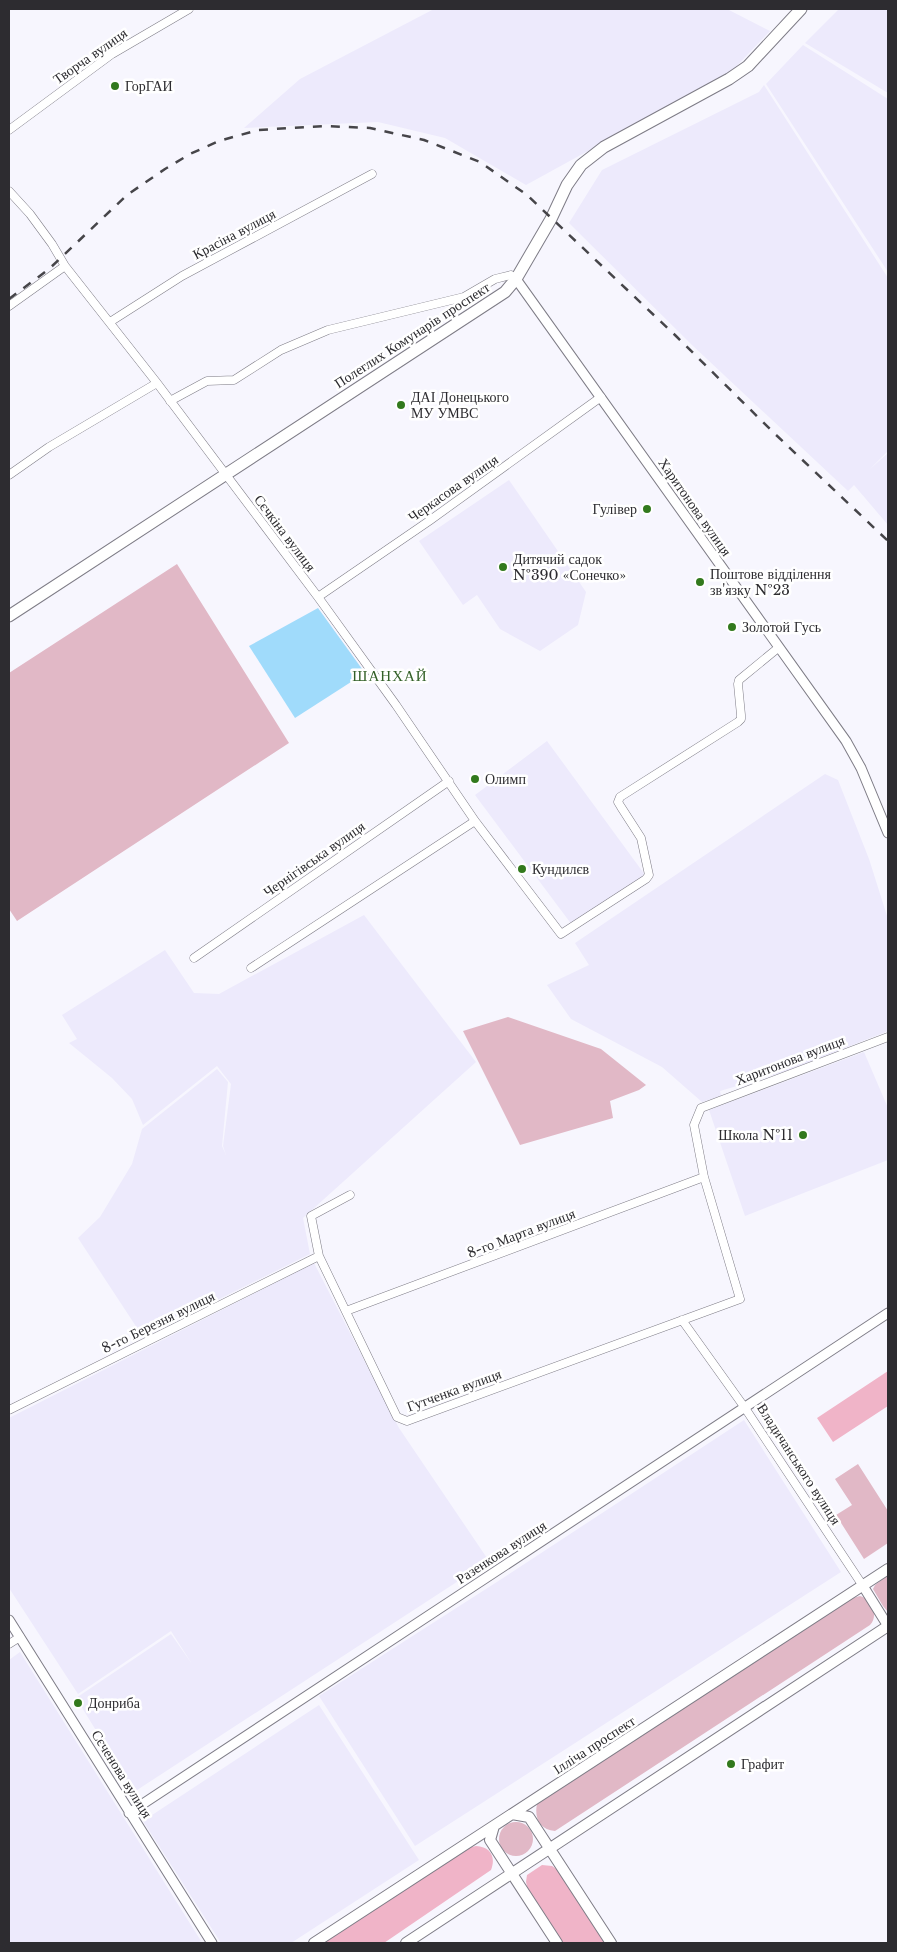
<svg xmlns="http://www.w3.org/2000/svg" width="897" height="1952" font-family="'Libre Baskerville',serif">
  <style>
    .built { fill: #edeafc }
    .green { fill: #e1b8c6 }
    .forest { fill: #f0b4c8 }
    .water { fill: #a0dbfb }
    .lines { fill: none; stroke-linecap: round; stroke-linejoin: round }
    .minor-casing { stroke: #7e7c86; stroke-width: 9 }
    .tertiary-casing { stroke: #7e7c86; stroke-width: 11 }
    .secondary-casing { stroke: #7e7c86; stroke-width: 12 }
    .primary-casing { stroke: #7e7c86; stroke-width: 13 }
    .minor { stroke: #fff; stroke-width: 8 }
    .tertiary { stroke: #fff; stroke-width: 9 }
    .secondary { stroke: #fff; stroke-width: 10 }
    .primary { stroke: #fff; stroke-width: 11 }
    .rail { stroke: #464549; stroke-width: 2.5; stroke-dasharray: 9 9; stroke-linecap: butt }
    .poi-dot { fill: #32791d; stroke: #fff; stroke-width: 2 }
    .labels { text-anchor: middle; stroke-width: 5; stroke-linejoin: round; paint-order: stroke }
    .street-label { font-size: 14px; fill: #2d2c30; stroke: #fff }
    .poi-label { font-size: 14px; fill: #2d2c30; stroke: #fff; text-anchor: start }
    .neighbourhood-label { font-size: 15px; letter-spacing: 1px; fill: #336028; stroke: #fff }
  </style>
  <rect width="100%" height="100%" fill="#f7f6fe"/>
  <path class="built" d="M434,9h293l43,22 -40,42 -204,112 -81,-47 -67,-16 -134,6 56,-49z
    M839,9h49v84l-83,-50z
    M803,45l85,54v173l-122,-188z
    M764,85l124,193v173l-18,18 18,-16v72l-34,-40 -6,6 -156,-146 -123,-122 33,-53 157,-78z
    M509,480l77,112 -8,33 -38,26 -40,-22 -23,-34 -14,10 -44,-64z
    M547,741l101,138 -73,50 -100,-134z
    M825,774l13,6 31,79 19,60v112l-104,41 -64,19 1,5 -19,6 -40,-35 -91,-48 -24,-34 42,-20 -14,-22z
    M364,915l112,147 -173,156 7,36 -167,83 -65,-99 22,-21 32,-53 10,-35 75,-60 11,13 -6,64 4,9 -3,-9 8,-62 -14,-18 -74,59 -11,-26 -20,-21 -43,-35 8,-4 -15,-24 103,-65 29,43 25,1z
    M864,1052l24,56v52l-143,56 -36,-106z
    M314,1263l85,165 90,133 -355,231 -58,-94 95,-64 21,30 -21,-33 -93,63 -69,-106v-170z
    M744,1420l97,152 -426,274 -96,-150 181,-116z
    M20,1652l181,289 -4,2h-188v-283z
    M319,1705l100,155 -128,83h-70l-78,-122z"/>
  <path class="green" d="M177,564l112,179 -272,178 -8,-12v-236z
    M508,1017l93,32 45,36 -7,5 -29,11 3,17 -93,27 -57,-114z
    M858,1464l30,47v32l-24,16 -28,-44 16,-10 -17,-26z
    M888,1575v37l-5,-6 -10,-17 2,-4z
    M860,1596c12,3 19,20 10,29l-315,206c-15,-1 -21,-13 -18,-27l316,-206z
    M499 1839a17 17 0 1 1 34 0a17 17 0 1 1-34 0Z"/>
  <path class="forest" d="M888,1371v35l-55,36 -16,-24z
    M476,1846c15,1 20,11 15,24l-107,73h-60l144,-95z
    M542,1865l10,1 6,4 47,73h-43l-34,-53 -2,-8 1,-7z"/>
  <path class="water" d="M318,608l47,65 -70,45 -46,-72z"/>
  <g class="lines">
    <defs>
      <path id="minor" d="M9,130l103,-76 77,-45
        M9,191l21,23 22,30 13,22 92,117 161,214 78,108 79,116 86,113 85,-55 3,-4 -8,-37 -20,-31 -3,-5 2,-5 118,-75 3,-3v-4l-3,-31 1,-4 39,-32
        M9,306l56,-40
        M110,322l72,-46 190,-102
        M170,401l37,-20 27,-1 47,-30 47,-20 136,-33 31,-18 16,-4 5,4
        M9,475l40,-28 108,-64
        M318,597l111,-76 172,-124
        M194,958l255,-177
        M251,968l224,-147
        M350,1195l-39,21 8,40 78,161 10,4 333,-122 -36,-122 -10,-52 7,-17 187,-71
        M346,1311l358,-134
        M682,1320l63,88 118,178
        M9,1410l310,-154
        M9,1644l11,-7"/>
      <path id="tertiary" d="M516,279l330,462 15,27 27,65
        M863,1586l25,40
        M9,1620l203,323
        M129,1813l759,-500"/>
      <path id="secondary" d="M512,1814l17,3 82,126
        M494,1826l-4,14 67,103
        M314,1943l574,-374
        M406,1943l482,-317"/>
      <path id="primary" d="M9,616l496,-324 11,-13 35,-60 16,-34 14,-20 23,-18 125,-68 19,-13 53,-57"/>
    </defs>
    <use href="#minor" class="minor-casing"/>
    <use href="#tertiary" class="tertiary-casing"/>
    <use href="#secondary" class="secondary-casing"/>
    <use href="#primary" class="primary-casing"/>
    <use href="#minor" class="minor"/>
    <use href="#tertiary" class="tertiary"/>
    <use href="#secondary" class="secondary"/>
    <use href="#primary" class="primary"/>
    <path class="rail" d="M9,299l40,-30 78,-74 38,-26 25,-15 29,-13 39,-11 67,-4 45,2 54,12 56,22 47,33 149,141 98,97 114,108"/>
  </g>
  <g class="poi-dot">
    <circle cx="115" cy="86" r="5"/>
    <circle cx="401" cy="405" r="5"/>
    <circle cx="647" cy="509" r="5"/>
    <circle cx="503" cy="567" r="5"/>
    <circle cx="700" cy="582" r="5"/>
    <circle cx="732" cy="627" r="5"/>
    <circle cx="475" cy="779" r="5"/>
    <circle cx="522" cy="869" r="5"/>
    <circle cx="803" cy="1135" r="5"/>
    <circle cx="78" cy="1703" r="5"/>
    <circle cx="731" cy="1764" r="5"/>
  </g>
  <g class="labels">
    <g class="street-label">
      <text transform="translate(90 56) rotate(-35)" y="5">Творча вулиця</text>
      <text transform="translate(234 234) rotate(-28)" y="5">Красіна вулиця</text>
      <text transform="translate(412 335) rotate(-33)" y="5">Полеглих Комунарів проспект</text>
      <text transform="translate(453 488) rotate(-35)" y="5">Черкасова вулиця</text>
      <text transform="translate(695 507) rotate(55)" y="5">Харитонова вулиця</text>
      <text transform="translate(285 533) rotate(53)" y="5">Сєчкіна вулиця</text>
      <text transform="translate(314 859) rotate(-35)" y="5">Чернігівська вулиця</text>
      <text transform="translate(790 1060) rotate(-21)" y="5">Харитонова вулиця</text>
      <text transform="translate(521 1233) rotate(-21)" y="5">8-го Марта вулиця</text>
      <text transform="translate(158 1322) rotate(-26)" y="5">8-го Березня вулиця</text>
      <text transform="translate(454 1390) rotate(-20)" y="5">Гутченка вулиця</text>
      <text transform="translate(799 1464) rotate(57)" y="5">Владичанського вулиця</text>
      <text transform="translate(501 1552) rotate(-33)" y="5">Разенкова вулиця</text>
      <text transform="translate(594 1745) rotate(-33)" y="5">Ілліча проспект</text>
      <text transform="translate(122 1774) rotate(58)" y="5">Сєченова вулиця</text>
    </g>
    <g class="poi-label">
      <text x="125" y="91">ГорГАИ</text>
      <text x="411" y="402">ДАІ Донецького<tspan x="411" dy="16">МУ УМВС</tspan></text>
      <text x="637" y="514" text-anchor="end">Гулівер</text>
      <text x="513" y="564">Дитячий садок<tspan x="513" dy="16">№390 «Сонечко»</tspan></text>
      <text x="710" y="579">Поштове відділення<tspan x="710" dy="16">зв'язку №23</tspan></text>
      <text x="742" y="632">Золотой Гусь</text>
      <text x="485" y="784">Олимп</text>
      <text x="532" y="874">Кундилєв</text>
      <text x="793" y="1140" text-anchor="end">Школа №11</text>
      <text x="88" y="1708">Донриба</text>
      <text x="741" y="1769">Графит</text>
    </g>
    <g class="neighbourhood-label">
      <text x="390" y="681">ШАНХАЙ</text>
    </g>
  </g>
  <rect width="897" height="1952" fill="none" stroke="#2d2c30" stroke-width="20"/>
</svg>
